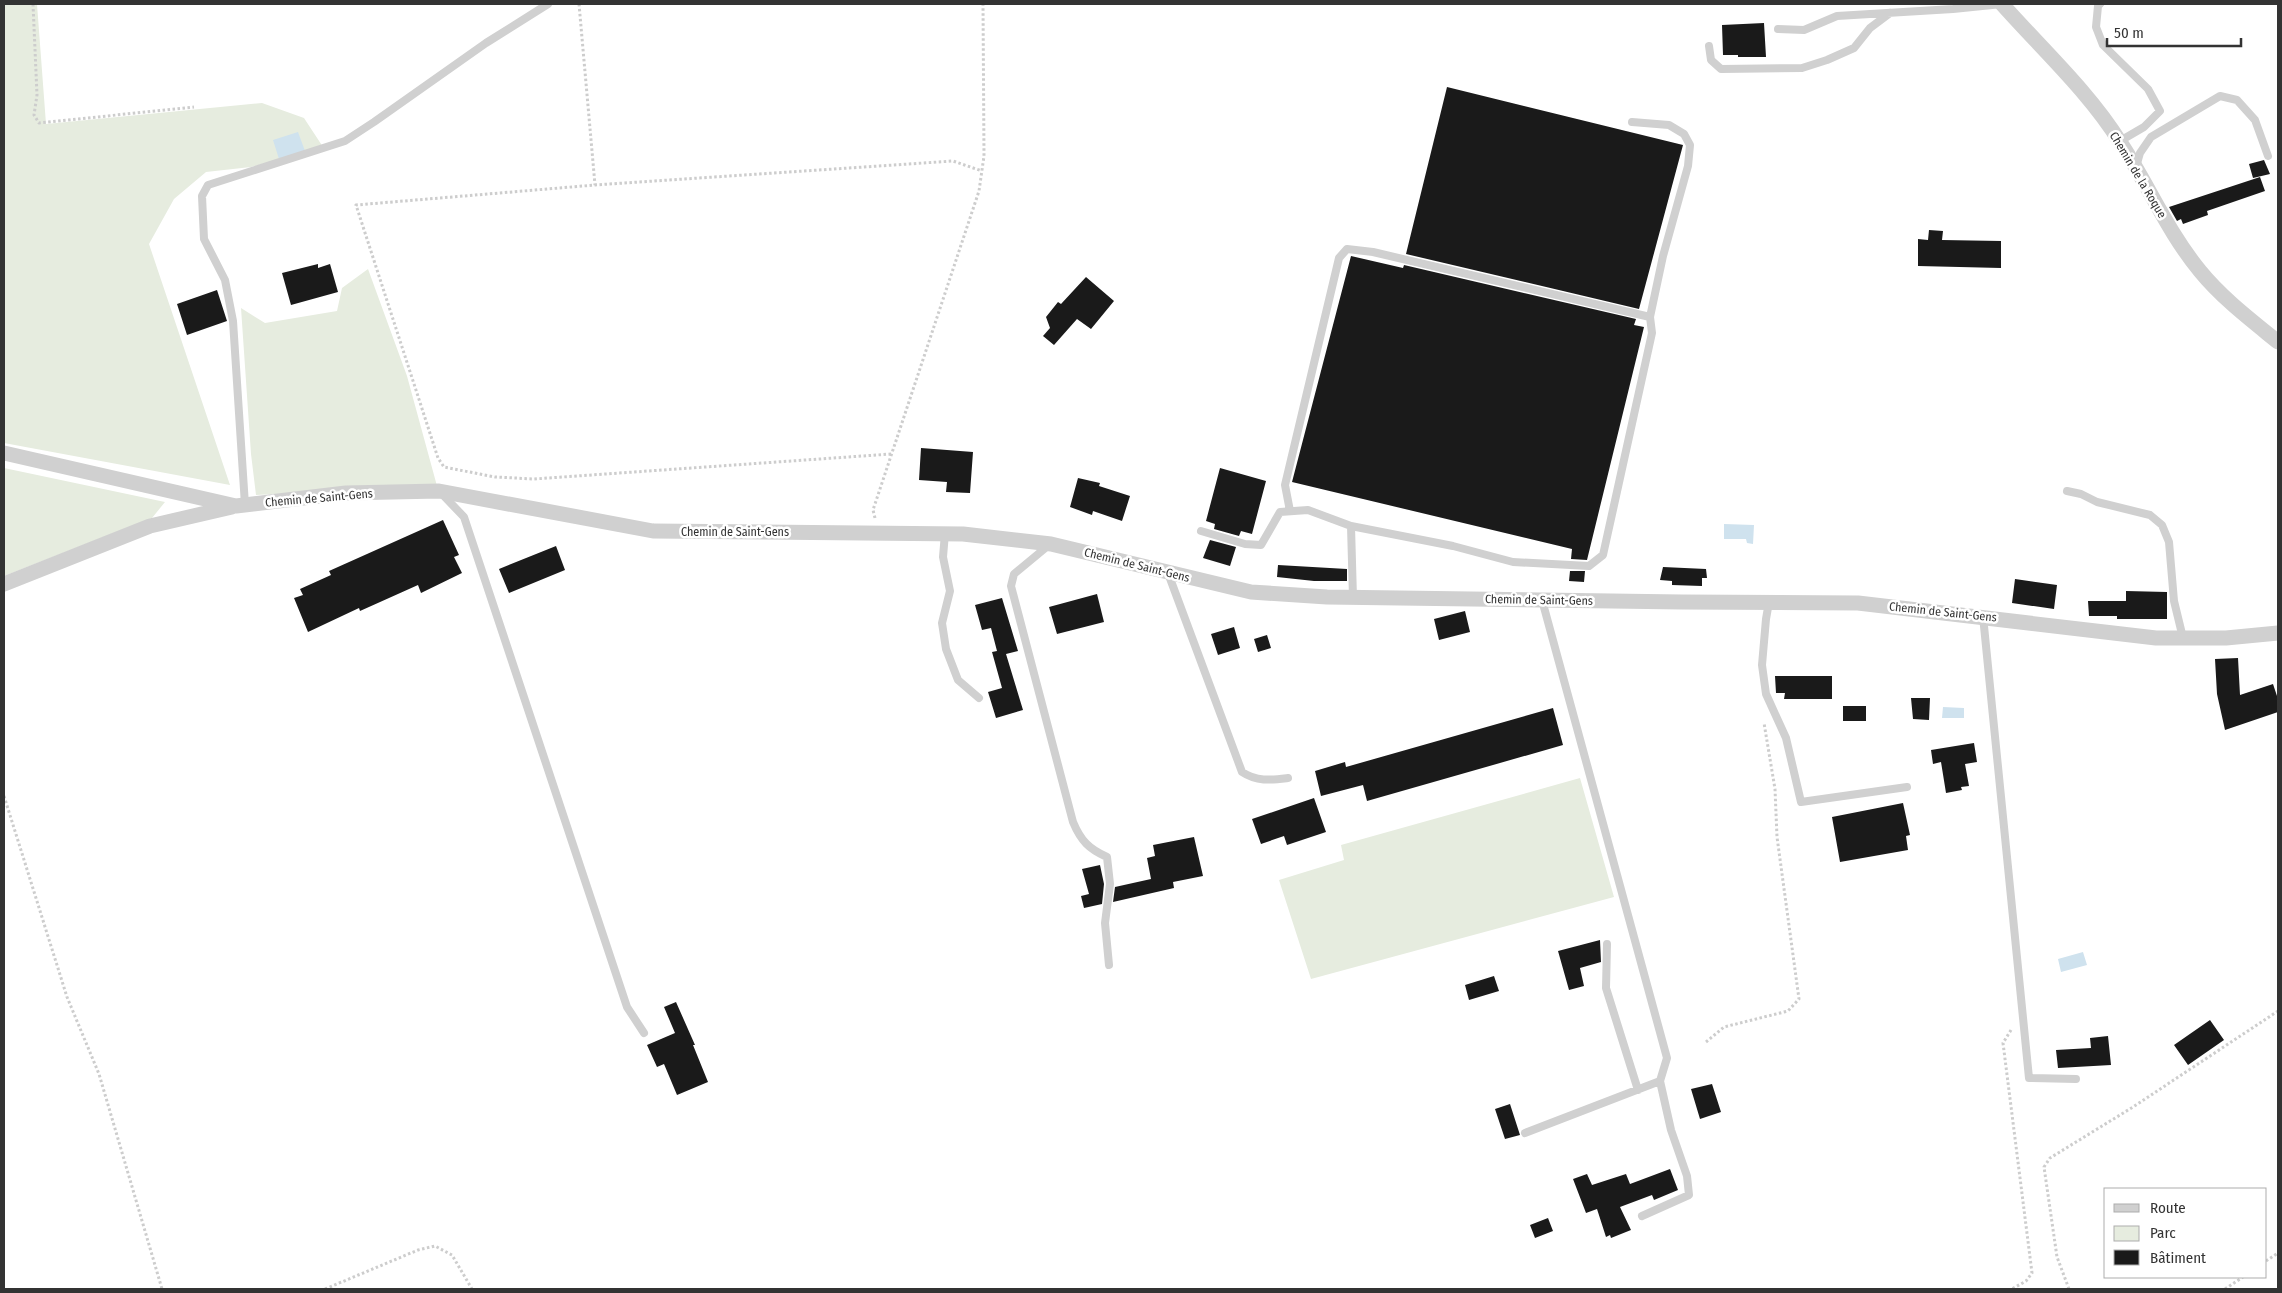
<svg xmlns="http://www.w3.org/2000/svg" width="2282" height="1293" font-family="'Fira Sans Condensed',sans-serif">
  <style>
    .green { fill: #e6ecdf }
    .water { fill: #cfe2ee }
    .building { fill: #1a1a1a }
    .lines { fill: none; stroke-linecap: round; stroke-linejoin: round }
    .path { stroke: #cdcdcd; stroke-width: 3; stroke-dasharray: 2.5 2.5; stroke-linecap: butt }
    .service { stroke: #d0d0d0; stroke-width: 8 }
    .minor { stroke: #d0d0d0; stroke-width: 15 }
    .labels { text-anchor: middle; stroke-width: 5; stroke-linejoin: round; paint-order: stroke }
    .street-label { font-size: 12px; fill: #333; stroke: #fff }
  </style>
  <rect width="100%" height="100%" fill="#fff"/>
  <path class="green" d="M4,4h33l9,120 216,-21 42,15 19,29 -72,20 -45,5 -32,27 -25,45 81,241 -226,-42z
    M368,269l39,107 30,110 -181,9 -5,-41 -10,-146 24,15 72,-12 5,-23z
    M4,468l161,34 -13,16 -148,58z
    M1580,778l34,119 -303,82 -32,-99 65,-20 -3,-15z"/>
  <path class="water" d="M298,132l7,19 -26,8 -6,-19z
    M1724,524l30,1 -1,19 -6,-1 -1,-4h-22z
    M1943,707l21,1v10h-22z
    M2083,952l4,13 -26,7 -3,-13z"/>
  <path class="building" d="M1764,23l2,34h-28v-2h-15l-1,-30z
    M1447,87l236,58 -44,164 -233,-55z
    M2264,160l6,14 -17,4 -4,-14z
    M2260,177l5,14 -58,20 1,4 -25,9 -2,-5 -4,2 -8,-14z
    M1929,230l14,1 -1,9 59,1v27l-83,-2v-27l10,1z
    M1351,256l52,12 1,-3 232,54 -2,6 10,2 -57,233 -16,-1 1,-10 -280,-67z
    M318,264v4l12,-4 8,28 -47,13 -9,-32z
    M1086,277l28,24 -23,28 -14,-10 -23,26 -11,-9 7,-8 -4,-11 12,-15 3,2z
    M217,290l10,31 -40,14 -10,-31z
    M921,448l52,4 -3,41 -24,-1 1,-10 -28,-2z
    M1220,468l46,13 -14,53 -11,-3 -2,5 -25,-7 1,-5 -9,-3z
    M1078,478l22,5 -1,3 31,10 -8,25 -29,-10 -1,4 -22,-8z
    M443,520l16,35 -5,2 8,16 -41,20 -3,-8 -58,26 -1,-3 -51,24 -14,-34 9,-3 -3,-6 31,-14 -2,-4z
    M1210,540l26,7 -6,19 -27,-8z
    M556,546l9,24 -56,23 -10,-24z
    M1278,565l69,4v12h-33l-37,-4z
    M1663,567l43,2 1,9h-5v8l-30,-1v-4l-12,-1z
    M1570,571h15l-1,11 -15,-1z
    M2015,579l42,6 -3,24 -42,-6z
    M2126,591l41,1v27h-50v-3h-28l-1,-15h38z
    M1097,594l7,28 -47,12 -8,-27z
    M1002,598l16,53 -12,3 17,56 -27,8 -8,-26 14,-4 -10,-36 5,-1 -6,-23 -9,2 -7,-25z
    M1465,611l5,21 -31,8 -5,-21z
    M1234,627l6,21 -22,7 -7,-21z
    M1267,635l4,13 -13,4 -4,-13z
    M2238,658l2,37 33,-11 5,15v13l-53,18 -8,-36 -2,-35z
    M1775,676h57v23h-48l1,-6h-9z
    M1911,698h19l-1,22 -16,-1z
    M1843,706h23v15h-23z
    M1553,708l10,37 -196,56 -4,-16 -42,11 -6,-25 30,-9 1,5z
    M1974,743l3,19 -12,2 4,22 -8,1 1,3 -16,3 -5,-31 -8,2 -2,-14z
    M1314,798l12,34 -39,13 -3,-9 -23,8 -9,-25z
    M1903,803l7,32 -4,1 2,14 -68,12 -8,-45z
    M1194,837l9,39 -30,6 1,6 -61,14 2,-15 36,-8 -4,-21 8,-2 -2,-11z
    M1100,865l4,19 -2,20 -18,4 -3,-12 8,-2 -7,-25z
    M1600,940l1,22 -21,6 4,18 -15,4 -11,-39z
    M1494,976l5,15 -30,9 -4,-15z
    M676,1002l19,43h-2l15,37 -31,13 -13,-31 -7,3 -10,-22 28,-12 -11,-26z
    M2210,1020l14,20 -36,25 -14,-20z
    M2108,1036l3,29 -53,3 -2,-18 35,-2 -1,-10z
    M1712,1084l9,28 -21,7 -9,-30z
    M1510,1104l10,31 -15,4 -10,-30z
    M1670,1169l8,21 -24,10 -2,-5 -32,12 11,23 -20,8 -1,-3 -4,2 -9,-28 -11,4 -13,-34 14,-5 5,11 34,-11 4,10z
    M1548,1218l5,13 -18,7 -5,-13z"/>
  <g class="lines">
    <path class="path" d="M33,4l4,91 -3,20 5,8 155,-16
      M579,4l16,181
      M891,454l-357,25 -39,-2 -51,-10 -6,-9 -82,-253 239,-20 358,-24 29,10
      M875,518l-2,-8 106,-319 5,-35 -1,-152
      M4,796l63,201 32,77 63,215
      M2011,1030l-8,13 29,230 -6,8 -14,8
      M1706,1042l18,-15 64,-16 11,-12 -22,-162 -2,-48 -11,-66
      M2266,1261l12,-8
      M325,1289l93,-39 17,-4 17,9 20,34
      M2069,1289l-12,-32 -13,-90 6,-9 83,-51 145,-96
      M2225,1289l18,-12"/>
    <path class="service" d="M2100,4l-2,2 -2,21 7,18 45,44 12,22 -16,16 -24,14
      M1778,29l26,1 33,-14 116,-7 49,-5
      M1709,46l2,14 10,9 81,-1 25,-8 27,-12 16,-20 20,-15
      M1632,122l37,3 15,9 6,11 -2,21 -25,90 -13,61
      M2136,167l4,-14 11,-16 69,-41 17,4 18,20 13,36
      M2067,491l14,3 16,8 53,13 12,10 7,17 5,59 9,37
      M442,494l22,23 163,490 17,26
      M245,505l-12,-184 -8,-41 -21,-41 -2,-43 6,-11 137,-44 29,-19 112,-79 62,-39
      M1290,511l-5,-26 54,-227 8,-9 26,3 277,65 2,16 -49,222 -14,11 -76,-4 -60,-16 -102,-20
      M1201,531l44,13 16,1 19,-33 28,-2 43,16 2,72
      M945,533l-2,24 7,34 -8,32 4,26 12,31 21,18
      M1049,545l-35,29 -3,12 62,236c8,19 16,27 34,35l3,27 -5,39 4,42
      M1168,573l74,199c15,10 29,8 46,6
      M1542,600l125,458 -7,23 11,49 16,46 2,19 -47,21
      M1769,602l-3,17 -4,46 4,29 20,44 15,64 106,-15
      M1983,616l46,462 47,1
      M1607,944l-1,44 32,102
      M1525,1133l135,-52"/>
    <path class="minor" d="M2002,4c39,44 87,88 118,138 28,42 47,89 80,129 22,27 51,49 78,71
      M4,453l232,53 110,-13 93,-2 214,40 310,3 88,10 200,48 76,5 355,5 176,1 298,35h70l52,-5
      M4,584l146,-58 82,-19"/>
  </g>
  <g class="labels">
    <g class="street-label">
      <text transform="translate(2138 175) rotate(59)" y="4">Chemin de la Roque</text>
      <text transform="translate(319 498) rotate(-5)" y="4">Chemin de Saint-Gens</text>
      <text x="735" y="536">Chemin de Saint-Gens</text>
      <text transform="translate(1137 565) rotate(14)" y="4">Chemin de Saint-Gens</text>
      <text transform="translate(1539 600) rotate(1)" y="4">Chemin de Saint-Gens</text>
      <text transform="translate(1943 612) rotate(6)" y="4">Chemin de Saint-Gens</text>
    </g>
  </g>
  <rect width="2282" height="1293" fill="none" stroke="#333333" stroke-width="10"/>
  <rect x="2104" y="1188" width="162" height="90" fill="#ffffff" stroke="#adadad"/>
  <rect x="2114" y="1204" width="25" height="8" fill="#d0d0d0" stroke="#adadad"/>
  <text x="2150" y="1213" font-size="15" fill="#333333">Route</text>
  <rect x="2114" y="1226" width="25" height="15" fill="#e6ecdf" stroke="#adadad"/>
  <text x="2150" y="1238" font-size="15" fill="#333333">Parc</text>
  <rect x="2114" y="1250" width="25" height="15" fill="#1a1a1a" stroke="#adadad"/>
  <text x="2150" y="1263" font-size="15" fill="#333333">Bâtiment</text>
  <path d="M2107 38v8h134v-8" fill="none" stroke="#333333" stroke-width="2.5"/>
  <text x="2114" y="38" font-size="15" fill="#333333" stroke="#ffffff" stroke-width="4" paint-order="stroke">50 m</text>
</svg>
